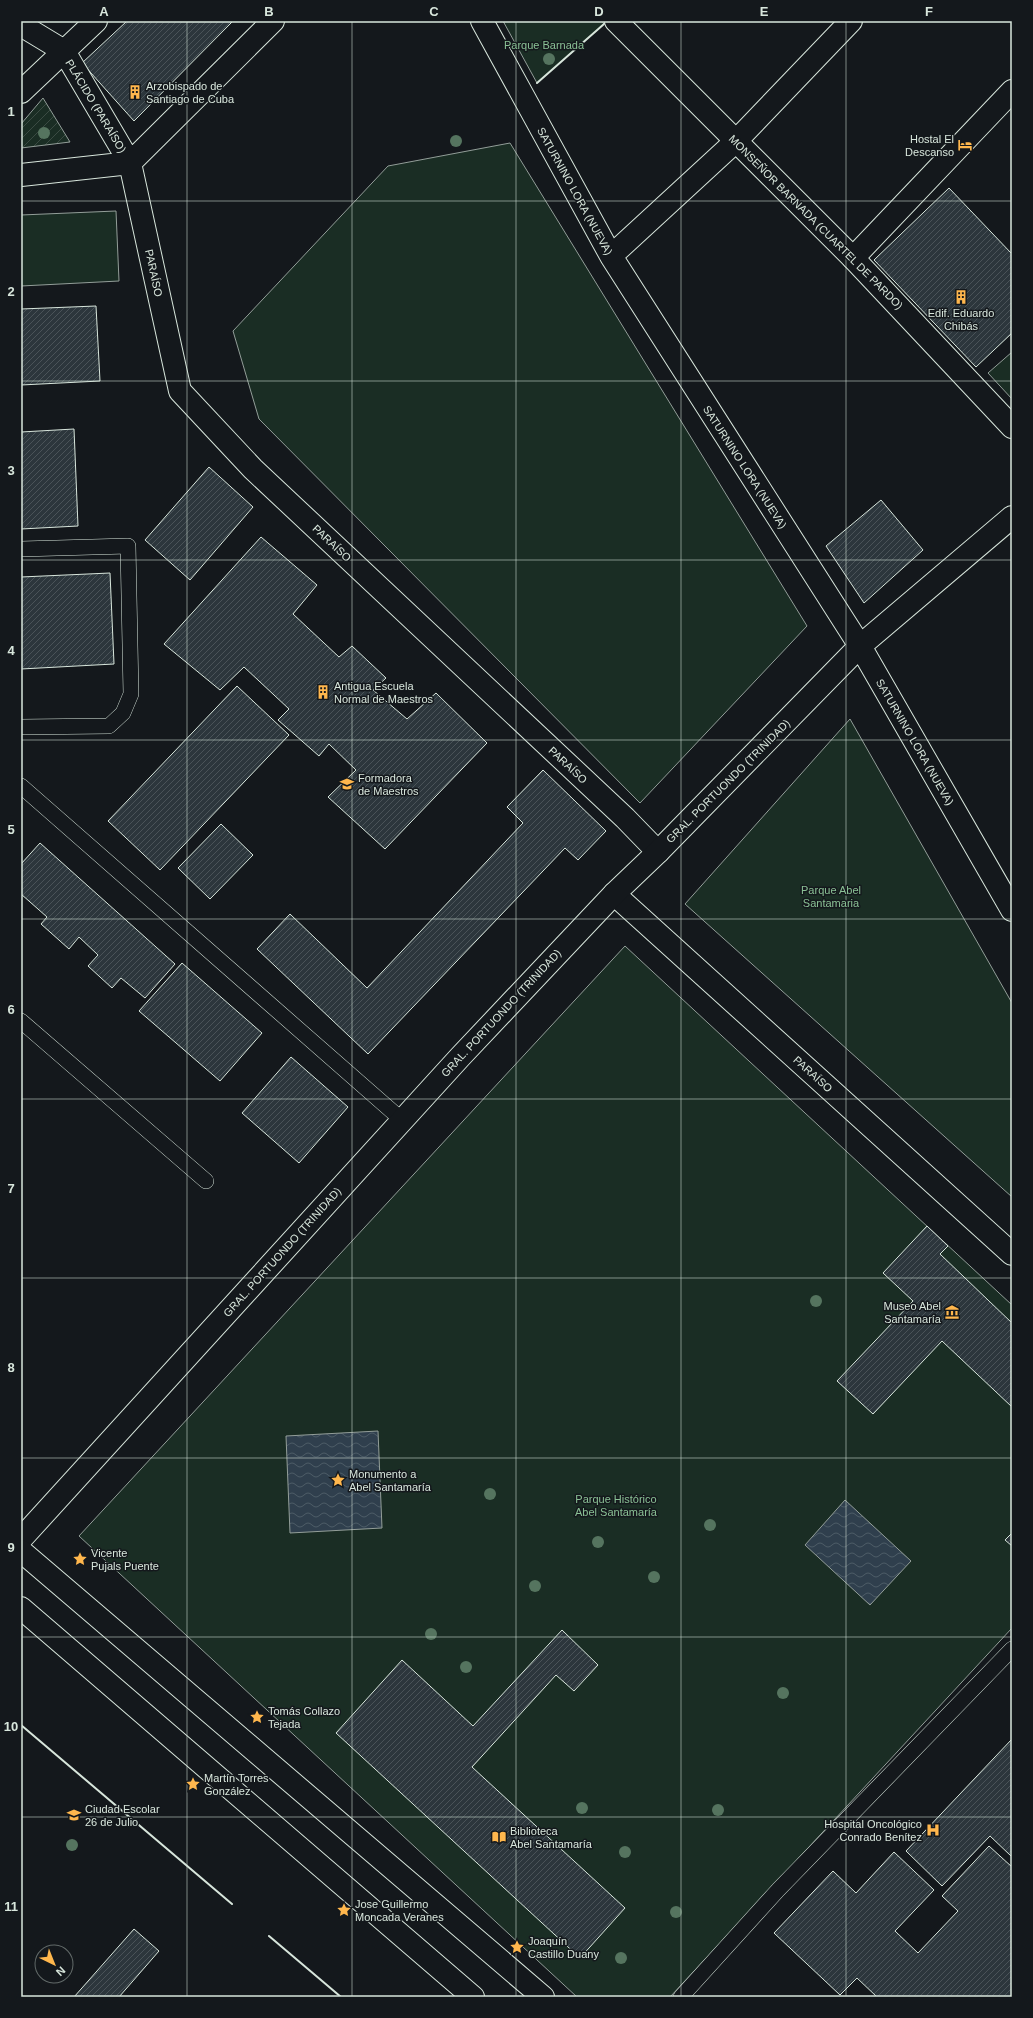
<svg xmlns="http://www.w3.org/2000/svg" width="1033" height="2018" font-family="Arial,sans-serif">
  <style>
    .park { fill: #1a2d24; stroke: #939e99 }
    .garden { fill: url(#garden-furrows); stroke: #939e99 }
    .water { fill: url(#water-waves); stroke: #939e99 }
    .building { fill: url(#building-hatch); stroke: #d8e6dc }
    .lines { fill: none; stroke-linecap: round; stroke-linejoin: round }
    .lane-casing { stroke: #d8e6dc; stroke-width: 16 }
    .street-casing { stroke: #d8e6dc; stroke-width: 24 }
    .secondary-casing { stroke: #d8e6dc; stroke-width: 24 }
    .primary-casing { stroke: #d8e6dc; stroke-width: 24 }
    .lane { stroke: #14181c; stroke-width: 15 }
    .street { stroke: #14181c; stroke-width: 22 }
    .secondary { stroke: #14181c; stroke-width: 22 }
    .primary { stroke: #14181c; stroke-width: 22 }
    .wall { stroke: #d8e6dc; stroke-width: 2 }
    .tree { fill: #55745f }
    .grid { fill: none; stroke: #d8e6dc; stroke-width: 1; stroke-opacity: 0.55 }
    .labels { text-anchor: middle; stroke-width: 3; stroke-linejoin: round; paint-order: stroke }
    .park-label { font-size: 11px; fill: #8ac095; stroke: #14181c }
    .poi-label { font-size: 11px; fill: #d8e6dc; stroke: #14181c; text-anchor: start }
    .street-label { font-size: 11px; fill: #d8e6dc; stroke: #14181c }
    .neatline { fill: none; stroke: #d8e6dc; stroke-width: 1.5 }
    .grid-label { font-size: 13px; text-anchor: middle; font-weight: bold; fill: #d8e6dc }
  </style>
  <defs>
    <pattern id="garden-furrows" width="10" height="10" patternUnits="userSpaceOnUse"><rect width="10" height="10" fill="#1a2d24"/><path d="M-1 1l2-2M0 10L10 0M9 11l2-2" fill="none" stroke="#3b4b43"/></pattern>
    <pattern id="water-waves" width="16" height="10" patternUnits="userSpaceOnUse"><rect width="16" height="10" fill="#2f3f4d"/><path d="M0 5q4-4 8 0t8 0" fill="none" stroke="#4c5b66"/></pattern>
    <pattern id="building-hatch" width="6" height="6" patternUnits="userSpaceOnUse"><rect width="6" height="6" fill="#2c363c"/><path d="M-1 1l2-2M0 6l6-6M5 7l2-2" fill="none" stroke="#4a5358"/></pattern>
  </defs>
  <rect width="100%" height="100%" fill="#14181c"/>
  <path class="park" d="M503,21h99l2,3 -67,59z
    M510,143l297,483 -167,177 -381,-384 -26,-88 155,-165z
    M116,211l3,70 -98,5v-71z
    M1012,352v47l-24,-26z
    M850,719l162,284v194l-327,-293z
    M625,946l387,359v323l-342,369h-93l-498,-461z"/>
  <path class="garden" d="M43,98l27,44 -49,6v-24z"/>
  <path class="water" d="M378,1431l4,97 -92,5 -4,-97z
    M845,1500l66,61 -41,44 -65,-60z"/>
  <path class="building" d="M127,21h106l-99,100 -52,-58z
    M949,188l63,66v79l-36,34 -102,-107z
    M96,306l4,75 -79,4v-76z
    M74,429l4,97 -57,3v-97z
    M209,467l44,40 -63,73 -45,-40z
    M881,500l42,50 -59,53 -38,-57z
    M261,537l56,48 -24,29 46,43 13,-11 34,32 -13,12 34,29 29,-26 51,50 -102,106 -57,-52 28,-27 -27,-26 -10,12 -41,-36 11,-11 -45,-42 -24,23 -56,-46z
    M110,573l4,91 -93,5v-92z
    M237,686l52,49 -129,135 -52,-49z
    M543,770l63,61 -28,29 -13,-12 -197,206 -111,-105 33,-35 77,74 156,-165 -16,-16z
    M221,824l32,31 -43,44 -32,-31z
    M40,843l135,121 -30,34 -24,-20 -9,10 -24,-22 10,-11 -19,-18 -10,12 -28,-25 6,-7 -26,-23v-30z
    M182,963l80,70 -42,48 -81,-70z
    M291,1057l57,50 -49,56 -57,-50z
    M927,1226l21,20 -8,8 72,69v84l-70,-66 -69,73 -36,-33 76,-80 -30,-28z
    M1012,1533v13l-7,-6z
    M562,1630l36,35 -24,26 -18,-16 -84,92 153,141 -45,50 -244,-225 66,-73 71,66z
    M1012,1739v116l-1,1 -21,-20 -48,50 -36,-35z
    M989,1846l23,21v130h-135l-20,-19 -17,17 -66,-62 59,-62 23,22 38,-41 40,38 -39,41 23,22 40,-42 -16,-15z
    M134,1929l25,22 -40,46h-45z"/>
  <g class="lines">
    <defs>
      <path id="lane" d="M21,549l107,-3 3,148 -8,19 -14,13 -88,1
        M21,786l381,334
        M21,1021l185,160
        M681,1997l97,-107 234,-241"/>
      <path id="street" d="M21,25l43,26 66,112 50,228 73,78 372,349 33,34
        M21,92l75,-71
        M21,175l109,-12 143,-142
        M853,258l159,-167
        M614,894l398,360"/>
      <path id="secondary" d="M482,21l129,235 249,390 152,264
        M616,21l237,237 159,169
        M611,256l125,-115 115,-120
        M21,1539l439,-482 154,-163 44,-42 202,-206 152,-129"/>
      <path id="primary" d="M21,1551l522,446
        M21,1608l452,389"/>
    </defs>
    <use href="#lane" class="lane-casing"/>
    <use href="#street" class="street-casing"/>
    <use href="#secondary" class="secondary-casing"/>
    <use href="#primary" class="primary-casing"/>
    <use href="#lane" class="lane"/>
    <use href="#street" class="street"/>
    <use href="#secondary" class="secondary"/>
    <use href="#primary" class="primary"/>
    <path class="wall" d="M537,83l67,-59
      M21,1725l211,179
      M269,1936l72,61"/>
  </g>
  <g class="tree">
    <circle cx="549" cy="59" r="6"/>
    <circle cx="44" cy="133" r="6"/>
    <circle cx="456" cy="141" r="6"/>
    <circle cx="816" cy="1301" r="6"/>
    <circle cx="490" cy="1494" r="6"/>
    <circle cx="710" cy="1525" r="6"/>
    <circle cx="598" cy="1542" r="6"/>
    <circle cx="654" cy="1577" r="6"/>
    <circle cx="535" cy="1586" r="6"/>
    <circle cx="431" cy="1634" r="6"/>
    <circle cx="466" cy="1667" r="6"/>
    <circle cx="783" cy="1693" r="6"/>
    <circle cx="582" cy="1808" r="6"/>
    <circle cx="718" cy="1810" r="6"/>
    <circle cx="72" cy="1845" r="6"/>
    <circle cx="625" cy="1852" r="6"/>
    <circle cx="676" cy="1912" r="6"/>
    <circle cx="621" cy="1958" r="6"/>
  </g>
  <path class="grid" d="M187,21v1976M352,21v1976M516,21v1976M681,21v1976M846,21v1976M21,201h991M21,381h991M21,560h991M21,740h991M21,919h991M21,1099h991M21,1278h991M21,1458h991M21,1637h991M21,1817h991"/>
  <defs>
    <symbol id="building-bare" viewBox="-9 -9 18 18"><path d="M-4-6H4V6H1V3H-1V6H-4ZM-2.5-4.3h1.7v1.8h-1.7ZM.8-4.3h1.7v1.8H.8ZM-2.5-1h1.7V.8h-1.7ZM.8-1h1.7V.8H.8Z" fill="#ffb74d" stroke="#14181c" stroke-width="2.5" paint-order="stroke"/></symbol>
    <symbol id="hotel-bare" viewBox="-9 -9 18 18"><path d="M-6-4.5h1.5V1H6V5H4.5V3h-9V5H-6ZM-4 0a1.8 1.8 0 1 1 3.6 0ZM.5 0V-2.5h3Q6-2.5 6 0Z" fill="#ffb74d" stroke="#14181c" stroke-width="2.5" paint-order="stroke"/></symbol>
    <symbol id="university-bare" viewBox="-9 -9 18 18"><path d="M0-5L7-2L0 1L-7-2ZM-4 1L0 2.5L4 1V4Q0 6-4 4Z" fill="#ffb74d" stroke="#14181c" stroke-width="2.5" paint-order="stroke"/></symbol>
    <symbol id="museum-bare" viewBox="-9 -9 18 18"><path d="M0-6L6-3V-2H-6V-3ZM-5-1h2V3h-2ZM-1-1h2V3h-2ZM3-1h2V3H3ZM-6 4H6V6H-6Z" fill="#ffb74d" stroke="#14181c" stroke-width="2.5" paint-order="stroke"/></symbol>
    <symbol id="sight-bare" viewBox="-9 -9 18 18"><path d="M0-6L1.8-2.2L6-1.7L2.9 1.2L3.7 5.4L0 3.3L-3.7 5.4L-2.9 1.2L-6-1.7L-1.8-2.2Z" fill="#ffb74d" stroke="#14181c" stroke-width="2.5" paint-order="stroke"/></symbol>
    <symbol id="school-bare" viewBox="-9 -9 18 18"><path d="M0-5L7-2L0 1L-7-2ZM-4 1L0 2.5L4 1V4Q0 6-4 4Z" fill="#ffb74d" stroke="#14181c" stroke-width="2.5" paint-order="stroke"/></symbol>
    <symbol id="hospital-bare" viewBox="-9 -9 18 18"><path d="M-5-5h3v3.5h4V-5h3V5h-3V1.5h-4V5h-3Z" fill="#ffb74d" stroke="#14181c" stroke-width="2.5" paint-order="stroke"/></symbol>
    <symbol id="library-bare" viewBox="-9 -9 18 18"><path d="M-6-4Q-3-5.5-.7-3.5V5Q-3 3-6 4ZM6-4Q3-5.5 .7-3.5V5Q3 3 6 4Z" fill="#ffb74d" stroke="#14181c" stroke-width="2.5" paint-order="stroke"/></symbol>
  </defs>
  <g fill-rule="evenodd">
    <use href="#building-bare" x="125" y="82" width="20" height="20"/>
    <use href="#hotel-bare" x="955" y="135" width="20" height="20"/>
    <use href="#building-bare" x="951" y="287" width="20" height="20"/>
    <use href="#building-bare" x="313" y="682" width="20" height="20"/>
    <use href="#university-bare" x="337" y="774" width="20" height="20"/>
    <use href="#museum-bare" x="942" y="1302" width="20" height="20"/>
    <use href="#sight-bare" x="328" y="1470" width="20" height="20"/>
    <use href="#sight-bare" x="70" y="1549" width="20" height="20"/>
    <use href="#sight-bare" x="247" y="1707" width="20" height="20"/>
    <use href="#sight-bare" x="183" y="1774" width="20" height="20"/>
    <use href="#school-bare" x="64" y="1805" width="20" height="20"/>
    <use href="#hospital-bare" x="923" y="1820" width="20" height="20"/>
    <use href="#library-bare" x="489" y="1827" width="20" height="20"/>
    <use href="#sight-bare" x="334" y="1900" width="20" height="20"/>
    <use href="#sight-bare" x="507" y="1937" width="20" height="20"/>
  </g>
  <g class="labels">
    <g class="park-label">
      <text x="544" y="49">Parque Barnada</text>
      <text x="831" y="894">Parque Abel<tspan x="831" dy="13">Santamaria</tspan></text>
      <text x="616" y="1503">Parque Histórico<tspan x="616" dy="13">Abel Santamaría</tspan></text>
    </g>
    <g class="poi-label">
      <text x="146" y="90">Arzobispado de<tspan x="146" dy="13">Santiago de Cuba</tspan></text>
      <text x="954" y="143" text-anchor="end">Hostal El<tspan x="954" dy="13">Descanso</tspan></text>
      <text x="961" y="317" text-anchor="middle">Edif. Eduardo<tspan x="961" dy="13">Chibás</tspan></text>
      <text x="334" y="690">Antigua Escuela<tspan x="334" dy="13">Normal de Maestros</tspan></text>
      <text x="358" y="782">Formadora<tspan x="358" dy="13">de Maestros</tspan></text>
      <text x="941" y="1310" text-anchor="end">Museo Abel<tspan x="941" dy="13">Santamaría</tspan></text>
      <text x="349" y="1478">Monumento a<tspan x="349" dy="13">Abel Santamaría</tspan></text>
      <text x="91" y="1557">Vicente<tspan x="91" dy="13">Pujals Puente</tspan></text>
      <text x="268" y="1715">Tomás Collazo<tspan x="268" dy="13">Tejada</tspan></text>
      <text x="204" y="1782">Martín Torres<tspan x="204" dy="13">González</tspan></text>
      <text x="85" y="1813">Ciudad Escolar<tspan x="85" dy="13">26 de Julio</tspan></text>
      <text x="922" y="1828" text-anchor="end">Hospital Oncológico<tspan x="922" dy="13">Conrado Benítez</tspan></text>
      <text x="510" y="1835">Biblioteca<tspan x="510" dy="13">Abel Santamaría</tspan></text>
      <text x="355" y="1908">Jose Guillermo<tspan x="355" dy="13">Moncada Veranes</tspan></text>
      <text x="528" y="1945">Joaquín<tspan x="528" dy="13">Castillo Duany</tspan></text>
    </g>
    <g class="street-label">
      <text transform="translate(96 106) rotate(59)" y="4">PLÁCIDO (PARAÍSO)</text>
      <text transform="translate(575 191) rotate(61)" y="4">SATURNINO LORA (NUEVA)</text>
      <text transform="translate(816 222) rotate(45)" y="4">MONSEÑOR BARNADA (CUARTEL DE PARDO)</text>
      <text transform="translate(154 273) rotate(78)" y="4">PARAÍSO</text>
      <text transform="translate(745 467) rotate(57)" y="4">SATURNINO LORA (NUEVA)</text>
      <text transform="translate(332 543) rotate(43)" y="4">PARAÍSO</text>
      <text transform="translate(915 742) rotate(60)" y="4">SATURNINO LORA (NUEVA)</text>
      <text transform="translate(568 765) rotate(43)" y="4">PARAÍSO</text>
      <text transform="translate(728 781) rotate(-45)" y="4">GRAL. PORTUONDO (TRINIDAD)</text>
      <text transform="translate(501 1013) rotate(-47)" y="4">GRAL. PORTUONDO (TRINIDAD)</text>
      <text transform="translate(813 1074) rotate(42)" y="4">PARAÍSO</text>
      <text transform="translate(282 1252) rotate(-48)" y="4">GRAL. PORTUONDO (TRINIDAD)</text>
    </g>
  </g>
  <rect width="1033" height="2018" fill="none" stroke="#14181c" stroke-width="44"/>
  <g transform="translate(54 1964) rotate(137)"><circle r="19" fill="#14181c" stroke="#626a69"/>
  <path d="M0-3L7 15L0 10L-7 15Z" fill="#ffb74d"/>
  <text y="-6" font-size="11" font-weight="bold" text-anchor="middle" fill="#d8e6dc">N</text>
  </g>
  <rect x="22" y="22" width="989" height="1974" class="neatline"/>
  <g class="grid-label">
    <text x="104" y="16">A</text>
    <text x="269" y="16">B</text>
    <text x="434" y="16">C</text>
    <text x="599" y="16">D</text>
    <text x="764" y="16">E</text>
    <text x="929" y="16">F</text>
    <text x="11" y="116">1</text>
    <text x="11" y="296">2</text>
    <text x="11" y="475">3</text>
    <text x="11" y="655">4</text>
    <text x="11" y="834">5</text>
    <text x="11" y="1014">6</text>
    <text x="11" y="1193">7</text>
    <text x="11" y="1372">8</text>
    <text x="11" y="1552">9</text>
    <text x="11" y="1731">10</text>
    <text x="11" y="1911">11</text>
  </g>
</svg>
